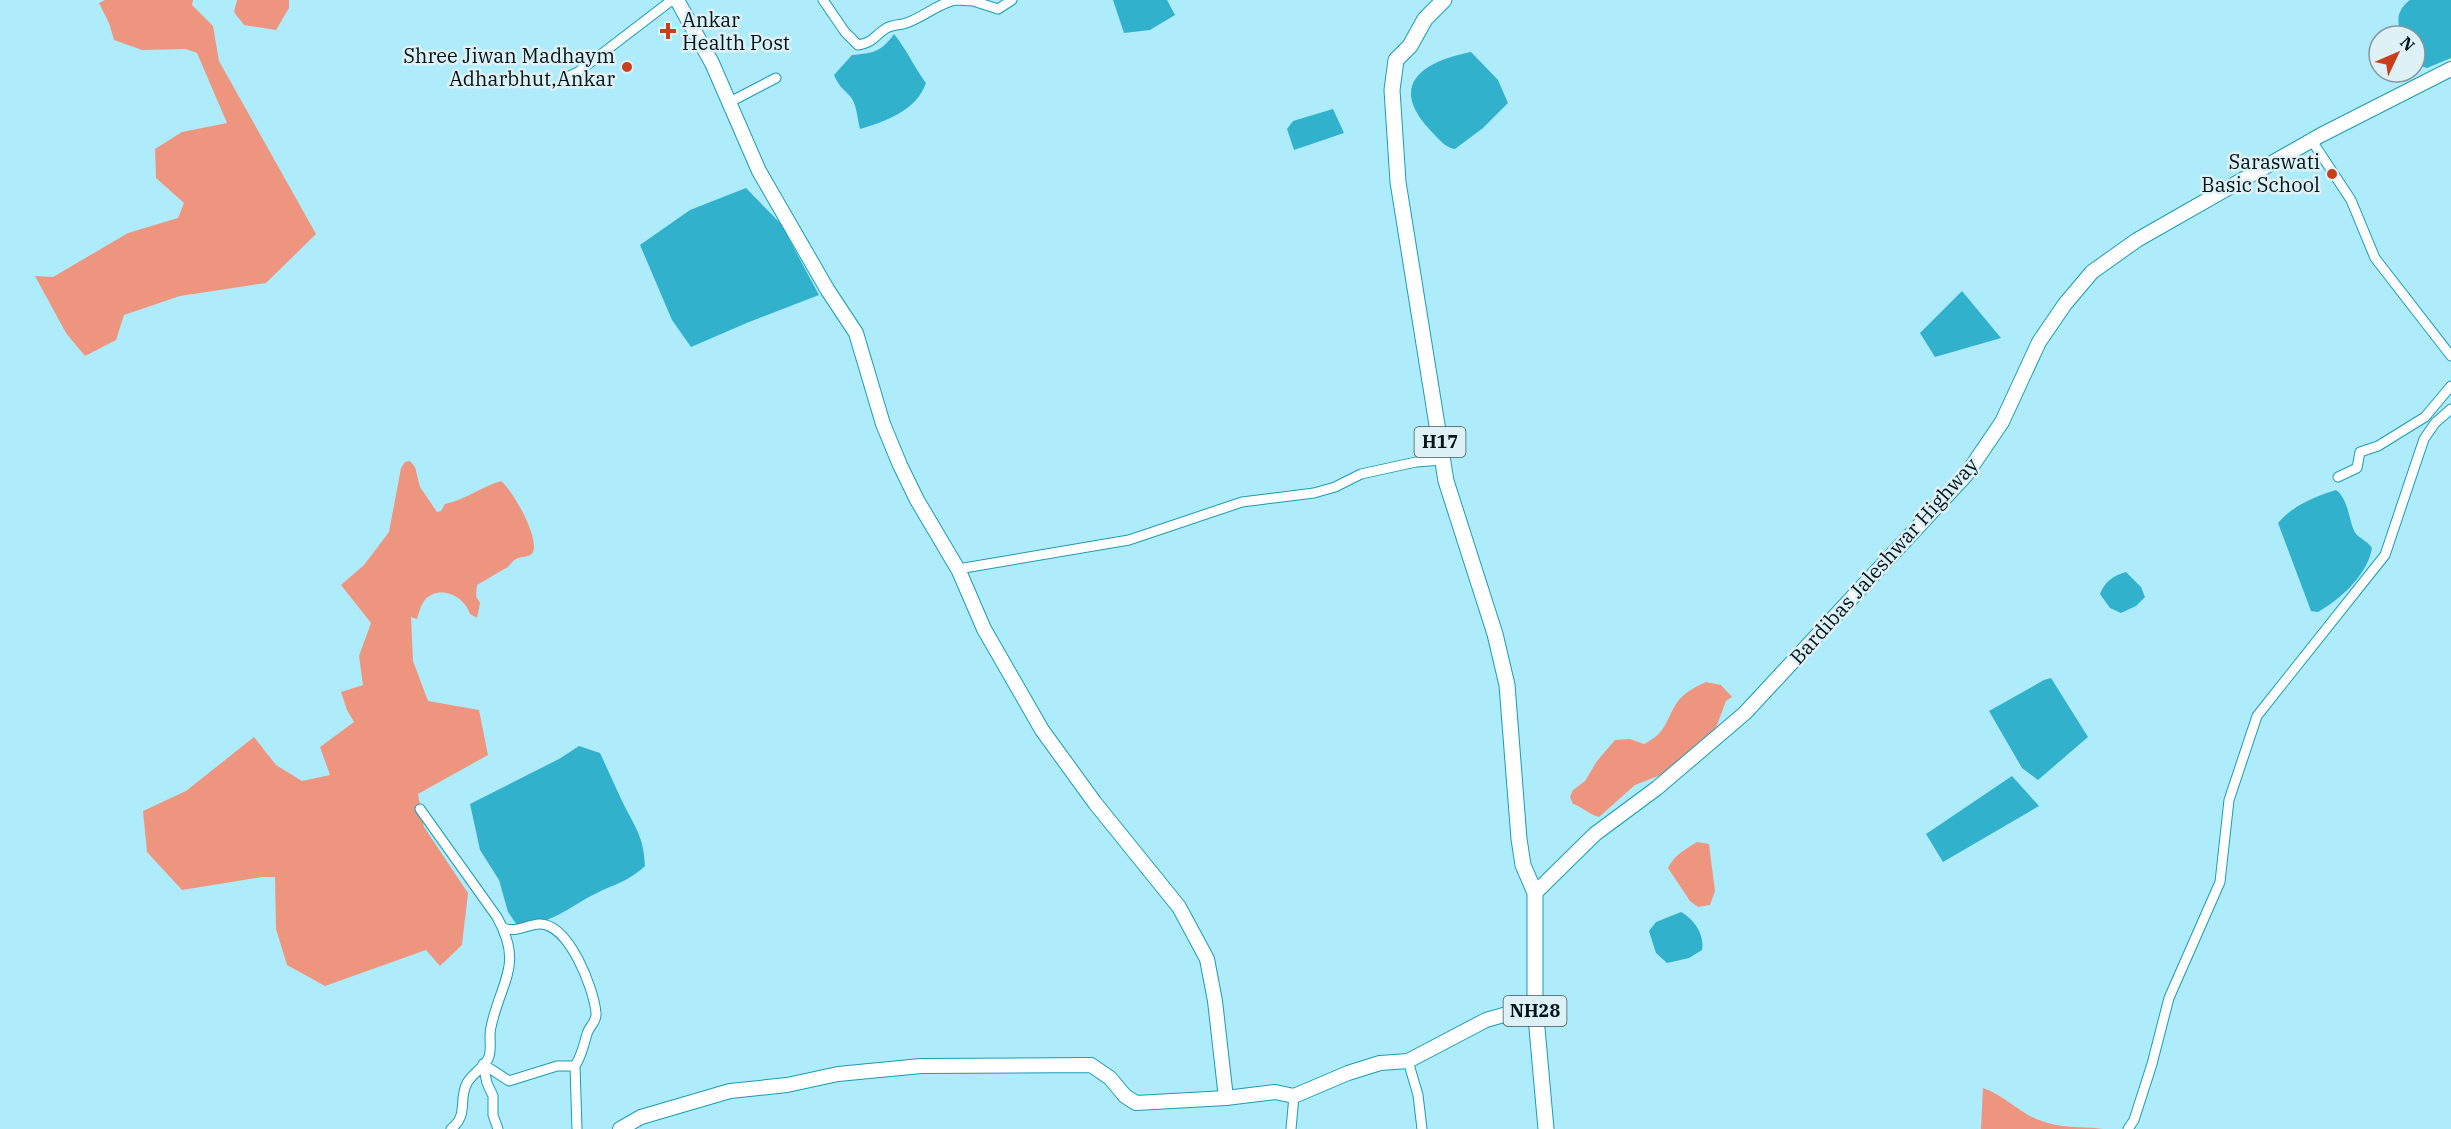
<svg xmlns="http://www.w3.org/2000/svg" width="2451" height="1129" font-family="'IBM Plex Serif',serif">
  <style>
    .forest { fill: #ee957f }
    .water { fill: #31b1cb }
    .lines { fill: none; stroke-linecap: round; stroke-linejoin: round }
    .street-casing { stroke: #199cb5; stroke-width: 11 }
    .secondary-casing { stroke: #199cb5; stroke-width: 16 }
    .primary-casing { stroke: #199cb5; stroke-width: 17 }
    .street { stroke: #fff; stroke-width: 9 }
    .secondary { stroke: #fff; stroke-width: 14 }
    .primary { stroke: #fff; stroke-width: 15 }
    .poi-dot { fill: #c93f1b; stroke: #def1f6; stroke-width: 2 }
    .labels { text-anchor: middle; stroke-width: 5; stroke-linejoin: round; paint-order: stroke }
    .shield { fill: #def1f6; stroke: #43565c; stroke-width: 1.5 }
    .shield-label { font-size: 18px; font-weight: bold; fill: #00141a }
    .poi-label { font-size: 20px; fill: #00141a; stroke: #def1f6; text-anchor: end }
    .street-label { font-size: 20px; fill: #00141a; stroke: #def1f6 }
  </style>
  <rect width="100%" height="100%" fill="#afecfb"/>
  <path class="forest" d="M105,0h88l-1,5 21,21 6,35 97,173 -50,49 -86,13 -56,19 -8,25 -31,16 -19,-23 -31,-57 18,1 75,-44 50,-15 6,-15 -28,-25 -1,-29 27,-17 45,-9 -30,-70 -11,-4 -44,1 -28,-10 -5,-17 -10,-20z
    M237,0h52v8l-13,22 -32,-5 -10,-13z
    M410,461l5,6 5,20 17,25 4,-1 4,-7c20,-4 36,-17 56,-23 12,10 38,55 32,71 -3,6 -12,4 -17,7 -4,2 -6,7 -10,9 -10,6 -19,11 -29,17l-1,11 4,7 -3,15 -7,-4c-6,-19 -32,-30 -46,-13 -3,4 -5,12 -7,18l-6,-2 2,44 15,40 51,9 9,45 -70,39 6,33 44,66 -6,52 -22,21 -14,-16 -101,36 -38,-21 -11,-36 -1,-52h-13l-80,13 -35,-38 -4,-41 43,-20 68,-54 22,28 26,16 28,-6 -10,-28 34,-25 -7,-12 -6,-18 22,-7 -4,-29 12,-33 -30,-38 23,-20 25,-33 12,-64 4,-6z
    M1706,682l15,3 11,12 -6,4 -12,32 -20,14 -23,24 -36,14 -36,32c-11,-3 -16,-10 -26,-13l-3,-7 3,-7 12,-9 12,-20 18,-21 15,-1 14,5c22,-11 21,-22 32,-40 7,-11 19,-17 30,-22z
    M1697,842l12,2 6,47 -5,14 -12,2 -8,-6 -22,-33c6,-13 18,-19 29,-26z
    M1983,1088c21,7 35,24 56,32 21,9 42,6 64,9h-122z"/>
  <path class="water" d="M1113,0h54l8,15 -25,15 -26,3z
    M2410,0h41v58l-24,10 -12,-4v-28h-14c-4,-16 -5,-25 9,-36z
    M894,34c13,16 20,33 32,49 -10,28 -40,38 -66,46 -3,-11 -3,-26 -11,-34 -8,-8 -10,-9 -15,-20l18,-20c22,-2 29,-3 42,-21z
    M1471,52l27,28 10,23 -25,25 -28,21c-10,-1 -18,-12 -25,-19 -43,-46 -6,-69 41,-78z
    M1333,109l11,24 -50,17 -7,-21 6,-8z
    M746,188l35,36 38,71 -70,27 -58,25 -19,-27 -32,-75 50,-35z
    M1962,291l39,47 -66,19 -15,-24z
    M2336,490c14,10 13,37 21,45 6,5 11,7 15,13 -4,26 -32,52 -54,64l-7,-1 -33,-88c14,-17 38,-27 58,-33z
    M2126,572l15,15 4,10 -9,9 -15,7 -11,-5 -10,-14c5,-13 13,-18 26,-22z
    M2051,678l37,59 -50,43 -16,-12 -33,-57 55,-31z
    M579,746l21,7c9,19 17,38 26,56 12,22 18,32 19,57 -20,18 -32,18 -54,30 -24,13 -46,31 -74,29l-9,-13 -9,-32 -19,-30 -10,-46 89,-45z
    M2012,776l27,30 -96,56 -17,-28z
    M1681,912c13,7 24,23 21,38l-13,8 -22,5 -11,-10 -7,-22 7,-9z"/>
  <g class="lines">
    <defs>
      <path id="street" d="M823,0l22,32 13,13c16,-3 15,-8 27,-16 6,-4 12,-4 18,-5 19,-5 33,-20 52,-24
        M956,0l17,1 25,8 14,-9
        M565,78l13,-6 94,-72
        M728,103l48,-25
        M2312,141l39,59 24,58 76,98
        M2338,477l19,-9 3,-16 18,-6 47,-29 26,-31
        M958,569l171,-29 113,-38 72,-9 21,-6 26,-13 55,-12 27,-2
        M420,809l77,108c27,49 4,63 -6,110 -3,10 2,22 -3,32 -5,9 -16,15 -21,24 -9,17 2,32 -16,46
        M503,928c12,5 24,-3 36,-4 30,-1 55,65 57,89 1,9 -7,13 -9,21 -4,13 -5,21 -12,32
        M1408,1061l10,34 4,34
        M483,1064l26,17 48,-15h18l2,63
        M483,1064l4,19 6,13v19l5,14
        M1291,1129l3,-33
        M2128,1129l6,-9 18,-56 17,-66 51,-116 9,-82 28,-84 128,-161 39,-116 11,-16 16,-14"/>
      <path id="secondary" d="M677,0l35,63 47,108 68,118 29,44 27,91 17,41 17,35 42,71 25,58 58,101 53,73 84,104 28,52 8,42 11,97
        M1535,893l60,-59 62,-46 88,-75 221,-238 36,-53 37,-80 26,-38 27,-32 45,-32 184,-105 130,-66
        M620,1129l21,-12 89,-26 57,-6 51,-11 83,-8 170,-1 19,13 15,18 11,7 90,-5 49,-6 19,4 54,-23 32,-10 28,-2 78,-41 49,-14"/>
      <path id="primary" d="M1444,0l-19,19 -15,27 -14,14 -4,30 6,92 48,299 49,153 12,51 12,154 4,26 12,28v113l11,123"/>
    </defs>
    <use href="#street" class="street-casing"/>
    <use href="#secondary" class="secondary-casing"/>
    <use href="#primary" class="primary-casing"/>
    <use href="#street" class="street"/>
    <use href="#secondary" class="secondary"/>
    <use href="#primary" class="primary"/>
  </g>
  <g class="poi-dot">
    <path d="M665 22h6v6h6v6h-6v6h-6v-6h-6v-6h6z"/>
    <circle cx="627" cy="67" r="6"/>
    <circle cx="2332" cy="174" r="6"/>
  </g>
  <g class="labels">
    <g class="shield">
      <rect x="1414.5" y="427" width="51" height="30" rx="4.5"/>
      <rect x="1503.5" y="996" width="63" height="30" rx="4.5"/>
    </g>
    <g class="shield-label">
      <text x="1440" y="448">H17</text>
      <text x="1535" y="1017">NH28</text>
    </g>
    <g class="poi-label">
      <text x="682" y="27" text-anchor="start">Ankar<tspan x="682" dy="23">Health Post</tspan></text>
      <text x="615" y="63">Shree Jiwan Madhaym<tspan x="615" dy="23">Adharbhut,Ankar</tspan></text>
      <text x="2320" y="169">Saraswati<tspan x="2320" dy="23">Basic School</tspan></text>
    </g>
    <g class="street-label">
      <text transform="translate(1884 561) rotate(-48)" y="7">Bardibas Jaleshwar Highway</text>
    </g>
  </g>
  <g transform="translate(2397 54) rotate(46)"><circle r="28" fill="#def1f6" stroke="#85999e" stroke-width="1.5"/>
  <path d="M0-4.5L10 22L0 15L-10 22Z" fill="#c93f1b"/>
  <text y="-9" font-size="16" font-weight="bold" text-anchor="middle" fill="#00141a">N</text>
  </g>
</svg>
